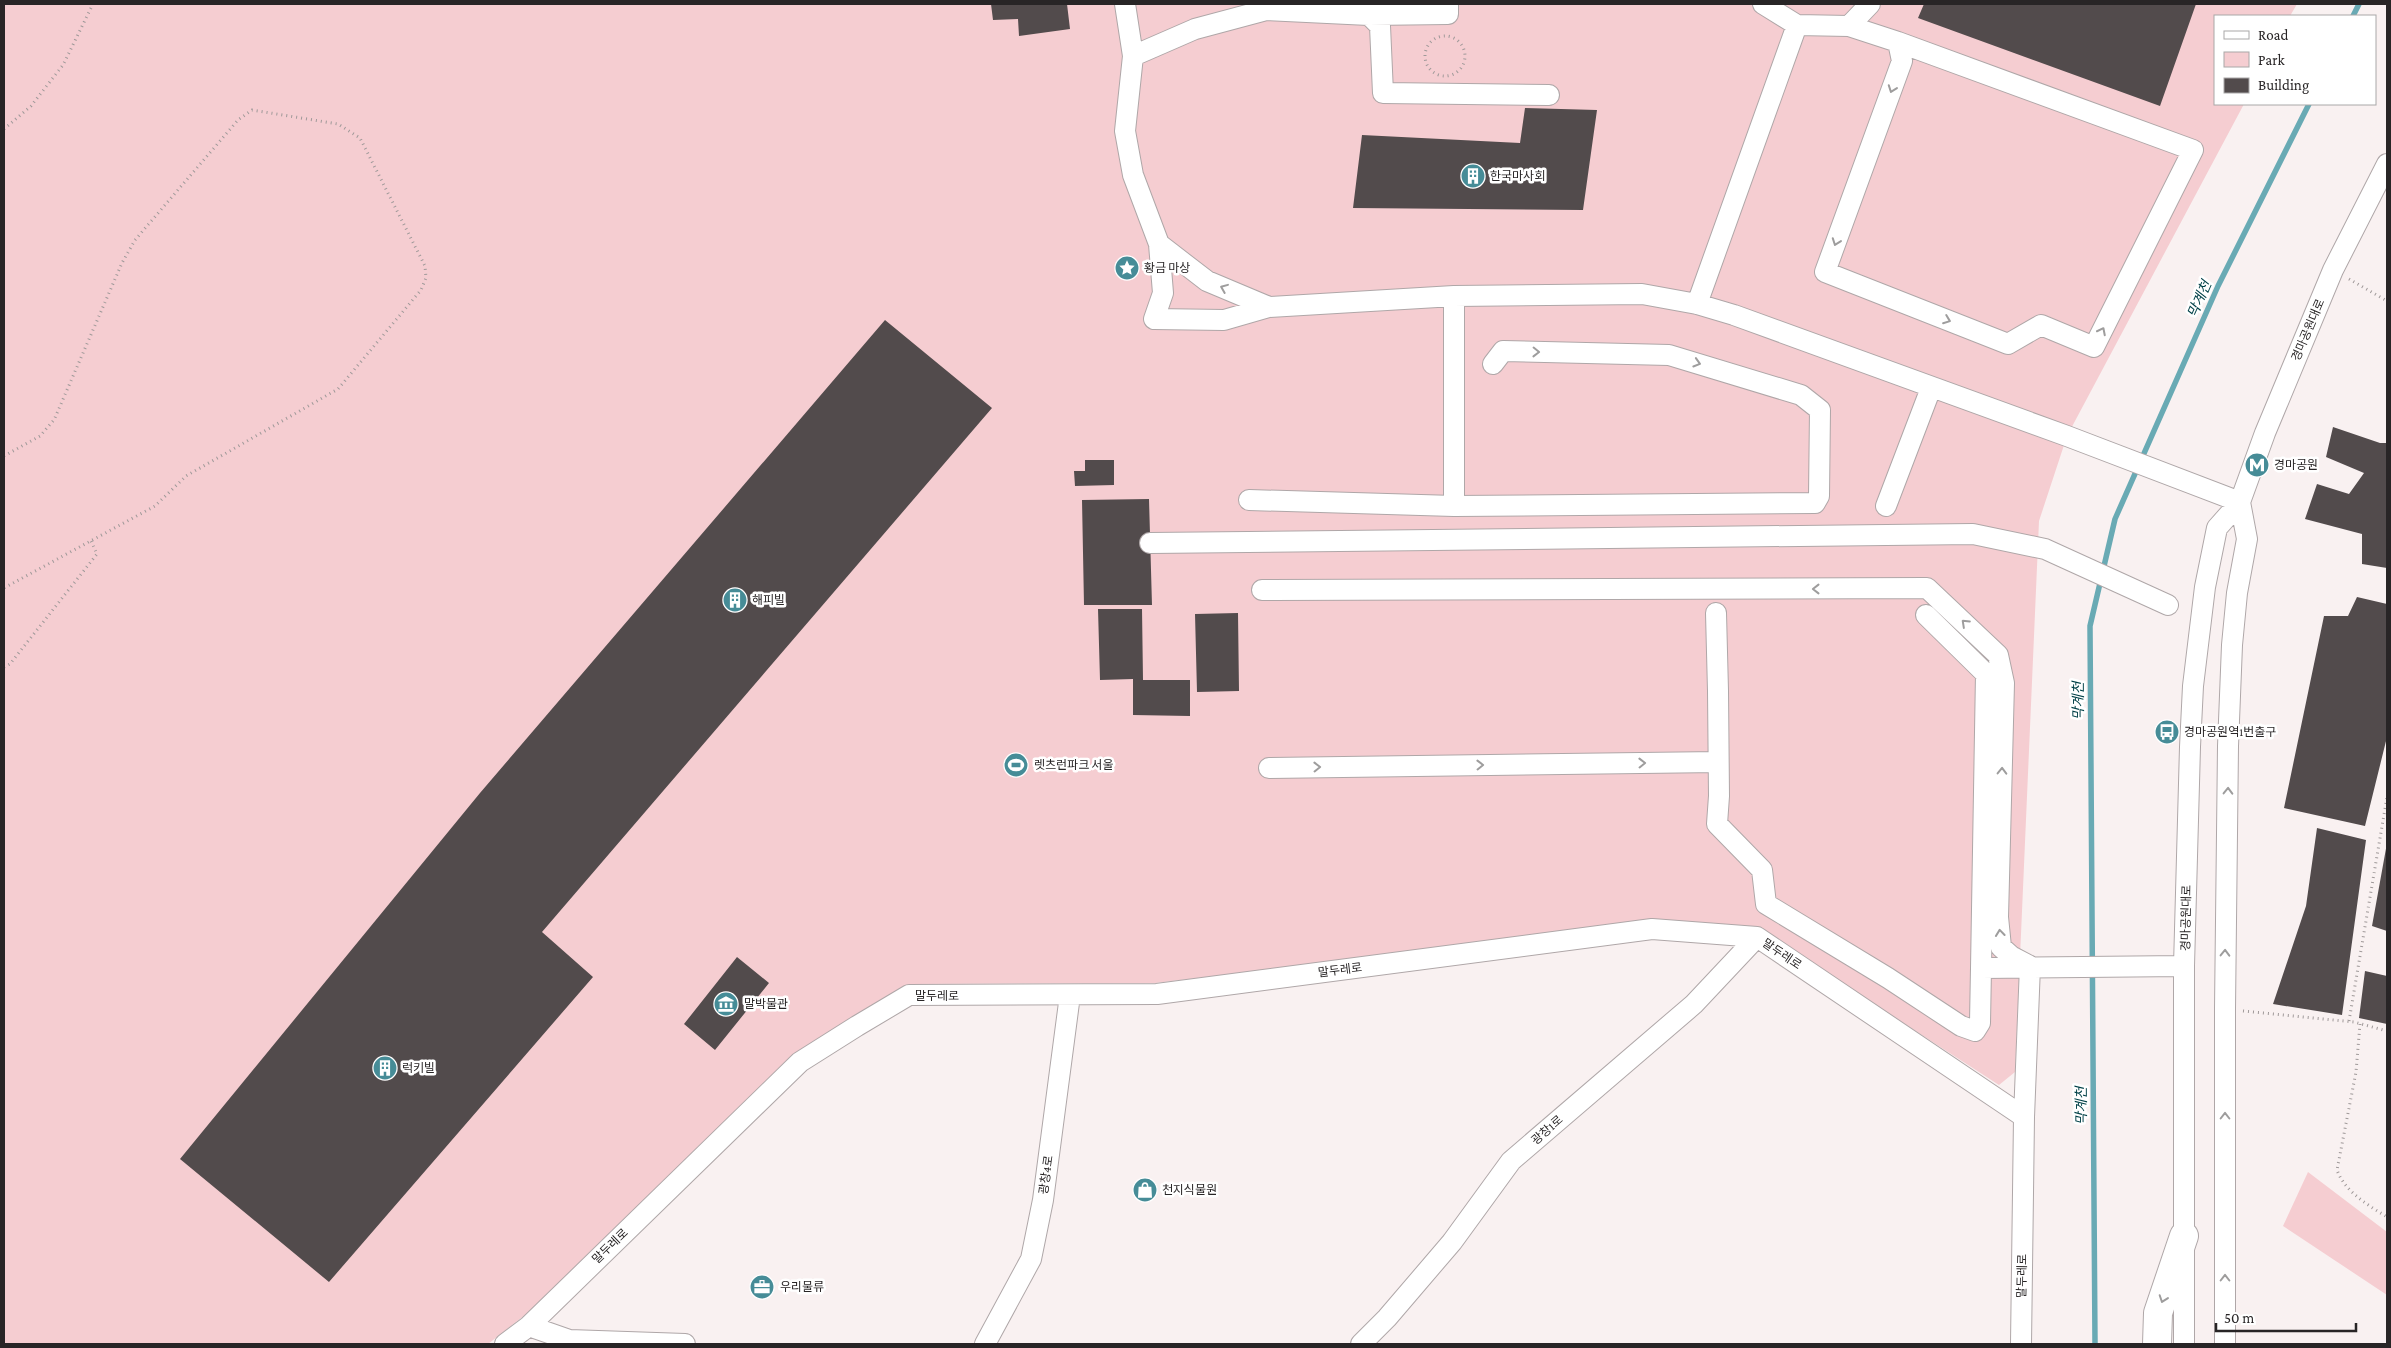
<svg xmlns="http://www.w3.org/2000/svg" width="2391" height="1348" font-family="'Crimson Pro','Noto Sans KR',serif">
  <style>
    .green { fill: #f5cdd1 }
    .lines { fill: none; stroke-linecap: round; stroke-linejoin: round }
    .stream { stroke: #69aab4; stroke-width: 5.5 }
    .building { fill: #524b4c }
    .minor-casing { stroke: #afa7a8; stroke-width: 22 }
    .highway-casing { stroke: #afa7a8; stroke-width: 30 }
    .path { stroke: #9f9999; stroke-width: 3; stroke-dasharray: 1 4; stroke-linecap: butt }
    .minor { stroke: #fff; stroke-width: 20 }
    .highway { stroke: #fff; stroke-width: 28 }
    .oneway { stroke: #9e9d9d }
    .labels { text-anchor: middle; stroke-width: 5; stroke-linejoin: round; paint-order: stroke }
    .poi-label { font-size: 12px; fill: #282526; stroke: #fff; text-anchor: start }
    .street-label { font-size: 12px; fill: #282526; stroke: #fff }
    .water-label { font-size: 14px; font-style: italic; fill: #004047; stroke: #fff }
  </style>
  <rect width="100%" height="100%" fill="#f9f1f1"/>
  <path class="green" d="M4,4h2293l-7,12h-75v88h29l-177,332 -28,85 -24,551 -16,13 -241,-156 -109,-4 -494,58 -240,1 -58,32 -304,277 -65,51h-484z
    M2308,1172l79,60v63l-104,-69z"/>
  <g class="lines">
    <path class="stream" d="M2353,16l6,-12
      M2095,1344l-5,-718 25,-107 103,-233 91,-182"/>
  </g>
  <path class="building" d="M991,4h76l3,25 -51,7 -1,-17 -25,1z
    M1924,4h272l-36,102 -242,-88z
    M1525,108l72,2 -14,100 -230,-2 9,-73 158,8z
    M885,320l107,88 -450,524 51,45 -264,305 -149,-123 300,-366z
    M2333,427l47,16h7v125l-25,-4v-30l-57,-15 12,-35 32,10 15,-21 -38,-16z
    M1085,460h29v25l-39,1 -1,-15h11z
    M1149,499l3,106h-68l-2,-105z
    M2357,597l30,7v133l-22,89 -81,-18 40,-192h24z
    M1098,609h44l1,71h47v36l-57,-1v-36l-33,1z
    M1238,613l1,78 -42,1 -2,-78z
    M2317,828l49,12 -24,175 -69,-11 33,-98z
    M2387,843v88l-15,-5z
    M737,957l32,26 -54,67 -31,-26z
    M2365,971l22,5v48l-28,-6z"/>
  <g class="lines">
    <defs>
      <path id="minor" d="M1125,4l8,52 -8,75 8,44 26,69 4,49 -9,26 70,1 45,-13 185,-11 188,-2 55,10 37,11 333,121 173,66 25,-69 68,-163 54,-106
        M1763,4l34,21 52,1 49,16 295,108 -99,197 -53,-22 -33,19 -183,-72 77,-211 -4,-19
        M1369,15l11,11 3,67 166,2
        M1369,15l79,-1v-10
        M1849,26l21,-22
        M1133,56l62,-27 71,-19 103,5 14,-11
        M1159,244l48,37 62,26
        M1454,296v210
        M1697,304l100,-279
        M1249,500l205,6 361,-3 4,-7 1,-86 -19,-15 -132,-40 -166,-4 -10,13
        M1886,506l45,-118
        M1150,543l823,-9 72,15 123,56
        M1262,590l665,-2 71,67 6,28 -6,234 3,30 10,9 19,10
        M1716,613l2,78 1,105 -2,28 45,46 4,34 122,74 73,48 14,5 5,-8 1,-55
        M1926,615l60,59 -5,294 203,-2
        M1269,768l449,-6
        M529,1326l40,14 116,4
        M505,1344l24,-18 271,-264 57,-36 52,-31 248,-1 495,-65 105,8 267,180
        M985,1344l46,-85 12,-59 27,-205
        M1361,1344l26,-26 65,-76 59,-81 183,-157 63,-67
        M2021,1344l3,-227 6,-151
        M2184,1344v-378l6,-219 3,-61 12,-99 12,-59 23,-26 7,37 -10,54 -5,52 -4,101 -3,263v335"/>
      <path id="highway" d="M2157,1344l1,-31 26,-77"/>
    </defs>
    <use href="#minor" class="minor-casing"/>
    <use href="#highway" class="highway-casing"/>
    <path class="path" d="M1425 56a20 20 0 1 1 40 0a20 20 0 1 1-40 0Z
      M4,129l27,-23 32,-41 30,-61
      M2349,279l38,22
      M4,456l36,-20 14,-16 68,-157 13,-23 103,-120 14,-10 86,14 22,14 65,128 1,12 -5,12 -83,99 -152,87 -31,30 -151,82
      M4,667l6,-3 87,-110 -6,-13
      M2243,1011l111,11 33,9
      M2349,1021l38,-224
      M2360,1024l-4,48 -19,98c8,22 31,35 50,47"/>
    <use href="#minor" class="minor"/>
    <use href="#highway" class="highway"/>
  </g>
  <defs><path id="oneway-chevron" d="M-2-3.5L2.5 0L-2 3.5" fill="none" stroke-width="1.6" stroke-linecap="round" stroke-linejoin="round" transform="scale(1.25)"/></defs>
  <g class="oneway">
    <use href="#oneway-chevron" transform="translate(1892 89) rotate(110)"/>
    <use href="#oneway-chevron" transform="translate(1836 242) rotate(110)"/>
    <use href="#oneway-chevron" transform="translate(1224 288) rotate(-158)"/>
    <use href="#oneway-chevron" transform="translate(1947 320) rotate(21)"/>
    <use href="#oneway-chevron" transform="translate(2102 331) rotate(-63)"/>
    <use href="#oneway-chevron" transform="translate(1536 352) rotate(1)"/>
    <use href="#oneway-chevron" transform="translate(1697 363) rotate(17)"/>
    <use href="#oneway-chevron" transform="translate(1816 589) rotate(180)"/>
    <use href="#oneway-chevron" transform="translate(1965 623) rotate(-137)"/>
    <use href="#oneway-chevron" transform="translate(1642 763) rotate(-1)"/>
    <use href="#oneway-chevron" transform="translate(1480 765) rotate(-1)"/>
    <use href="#oneway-chevron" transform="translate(1317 767) rotate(-1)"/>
    <use href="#oneway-chevron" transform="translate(2002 771) rotate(-89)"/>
    <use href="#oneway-chevron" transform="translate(2228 791) rotate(-89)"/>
    <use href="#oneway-chevron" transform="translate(2000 933) rotate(-96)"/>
    <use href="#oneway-chevron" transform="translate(2225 953) rotate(-89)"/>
    <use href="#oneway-chevron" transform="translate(2225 1116) rotate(-90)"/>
    <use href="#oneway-chevron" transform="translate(2225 1278) rotate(-90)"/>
    <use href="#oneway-chevron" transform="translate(2163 1299) rotate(109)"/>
  </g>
  <defs>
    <symbol id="building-disc" viewBox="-11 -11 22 22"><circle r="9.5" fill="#468c97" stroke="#fff"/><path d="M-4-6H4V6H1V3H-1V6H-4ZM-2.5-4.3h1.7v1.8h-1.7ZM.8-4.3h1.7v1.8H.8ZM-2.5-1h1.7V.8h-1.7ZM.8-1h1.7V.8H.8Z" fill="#fff"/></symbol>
    <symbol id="sight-disc" viewBox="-11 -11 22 22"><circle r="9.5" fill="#468c97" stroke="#fff"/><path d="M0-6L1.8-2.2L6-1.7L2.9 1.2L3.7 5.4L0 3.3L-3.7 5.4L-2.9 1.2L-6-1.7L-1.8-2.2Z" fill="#fff"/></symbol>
    <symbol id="metro-disc" viewBox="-11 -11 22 22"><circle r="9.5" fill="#468c97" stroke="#fff"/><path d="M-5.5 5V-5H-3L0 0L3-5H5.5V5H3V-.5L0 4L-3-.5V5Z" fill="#fff"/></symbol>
    <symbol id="bus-disc" viewBox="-11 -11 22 22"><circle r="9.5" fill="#468c97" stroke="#fff"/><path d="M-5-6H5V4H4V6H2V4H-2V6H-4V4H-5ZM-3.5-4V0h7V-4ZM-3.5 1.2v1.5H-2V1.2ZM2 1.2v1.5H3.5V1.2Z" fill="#fff"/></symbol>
    <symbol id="stadium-disc" viewBox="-11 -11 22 22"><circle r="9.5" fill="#468c97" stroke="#fff"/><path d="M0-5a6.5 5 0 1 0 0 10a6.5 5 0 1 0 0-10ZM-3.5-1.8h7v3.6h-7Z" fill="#fff"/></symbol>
    <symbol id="museum-disc" viewBox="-11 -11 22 22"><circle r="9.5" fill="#468c97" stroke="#fff"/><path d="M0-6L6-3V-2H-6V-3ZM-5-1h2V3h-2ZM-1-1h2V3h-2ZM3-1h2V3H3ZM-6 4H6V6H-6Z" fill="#fff"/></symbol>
    <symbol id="shop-disc" viewBox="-11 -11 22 22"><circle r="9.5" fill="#468c97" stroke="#fff"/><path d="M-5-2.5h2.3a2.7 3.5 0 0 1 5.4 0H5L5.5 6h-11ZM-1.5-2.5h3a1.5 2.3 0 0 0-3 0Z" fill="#fff"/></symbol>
    <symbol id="office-disc" viewBox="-11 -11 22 22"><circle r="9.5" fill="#468c97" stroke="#fff"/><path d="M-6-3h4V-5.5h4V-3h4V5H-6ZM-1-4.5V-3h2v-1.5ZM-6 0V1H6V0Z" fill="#fff"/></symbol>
  </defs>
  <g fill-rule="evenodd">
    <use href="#building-disc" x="1459" y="162" width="28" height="28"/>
    <use href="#sight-disc" x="1113" y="254" width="28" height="28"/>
    <use href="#metro-disc" x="2243" y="451" width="28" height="28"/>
    <use href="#building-disc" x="721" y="586" width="28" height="28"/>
    <use href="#bus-disc" x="2153" y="718" width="28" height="28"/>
    <use href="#stadium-disc" x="1002" y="751" width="28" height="28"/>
    <use href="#museum-disc" x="712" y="990" width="28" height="28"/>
    <use href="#building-disc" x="371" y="1054" width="28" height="28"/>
    <use href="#shop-disc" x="1131" y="1176" width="28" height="28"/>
    <use href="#office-disc" x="748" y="1273" width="28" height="28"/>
  </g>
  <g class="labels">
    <g class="poi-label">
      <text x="1490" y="180">한국마사회</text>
      <text x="1144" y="272">황금 마상</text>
      <text x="2274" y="469">경마공원</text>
      <text x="752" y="604">해피빌</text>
      <text x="2184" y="736">경마공원역1번출구</text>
      <text x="1034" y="769">렛츠런파크 서울</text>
      <text x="744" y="1008">말박물관</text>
      <text x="402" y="1072">럭키빌</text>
      <text x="1162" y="1194">천지식물원</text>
      <text x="780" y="1291">우리물류</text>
    </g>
    <g class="street-label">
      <text transform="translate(2308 330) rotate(-67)" y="4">경마공원대로</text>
      <text transform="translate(2186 918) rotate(-89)" y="4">경마공원대로</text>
      <text transform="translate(1782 954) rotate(34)" y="4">말두레로</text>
      <text transform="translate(1340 970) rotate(-7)" y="4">말두레로</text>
      <text x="937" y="1000">말두레로</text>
      <text transform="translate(1547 1130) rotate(-41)" y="4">광창1로</text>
      <text transform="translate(1046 1175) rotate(-82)" y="4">광창4로</text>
      <text transform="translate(610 1246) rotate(-44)" y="4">말두레로</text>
      <text transform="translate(2022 1276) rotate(-89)" y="4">말두레로</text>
    </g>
    <g class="water-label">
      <text transform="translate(2199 299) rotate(-66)" y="5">막계천</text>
      <text transform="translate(2078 701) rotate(-90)" y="5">막계천</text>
      <text transform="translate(2081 1106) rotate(-90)" y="5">막계천</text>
    </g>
  </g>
  <rect width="2391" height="1348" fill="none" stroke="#282526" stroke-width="10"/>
  <rect x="2214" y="15" width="162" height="90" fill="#ffffff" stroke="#a9a8a8"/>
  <rect x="2224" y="31" width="25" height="8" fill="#ffffff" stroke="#a9a8a8"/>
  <text x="2258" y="40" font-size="15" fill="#282526">Road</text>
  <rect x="2224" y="52" width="25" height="15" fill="#f5cdd1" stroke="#a9a8a8"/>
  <text x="2258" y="65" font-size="15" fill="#282526">Park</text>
  <rect x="2224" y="78" width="25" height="15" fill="#524b4c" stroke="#a9a8a8"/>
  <text x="2258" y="90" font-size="15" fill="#282526">Building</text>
  <path d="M2216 1323v8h140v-8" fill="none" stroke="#282526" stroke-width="2.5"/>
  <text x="2224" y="1323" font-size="15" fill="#282526" stroke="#ffffff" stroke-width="4" paint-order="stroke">50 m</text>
</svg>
